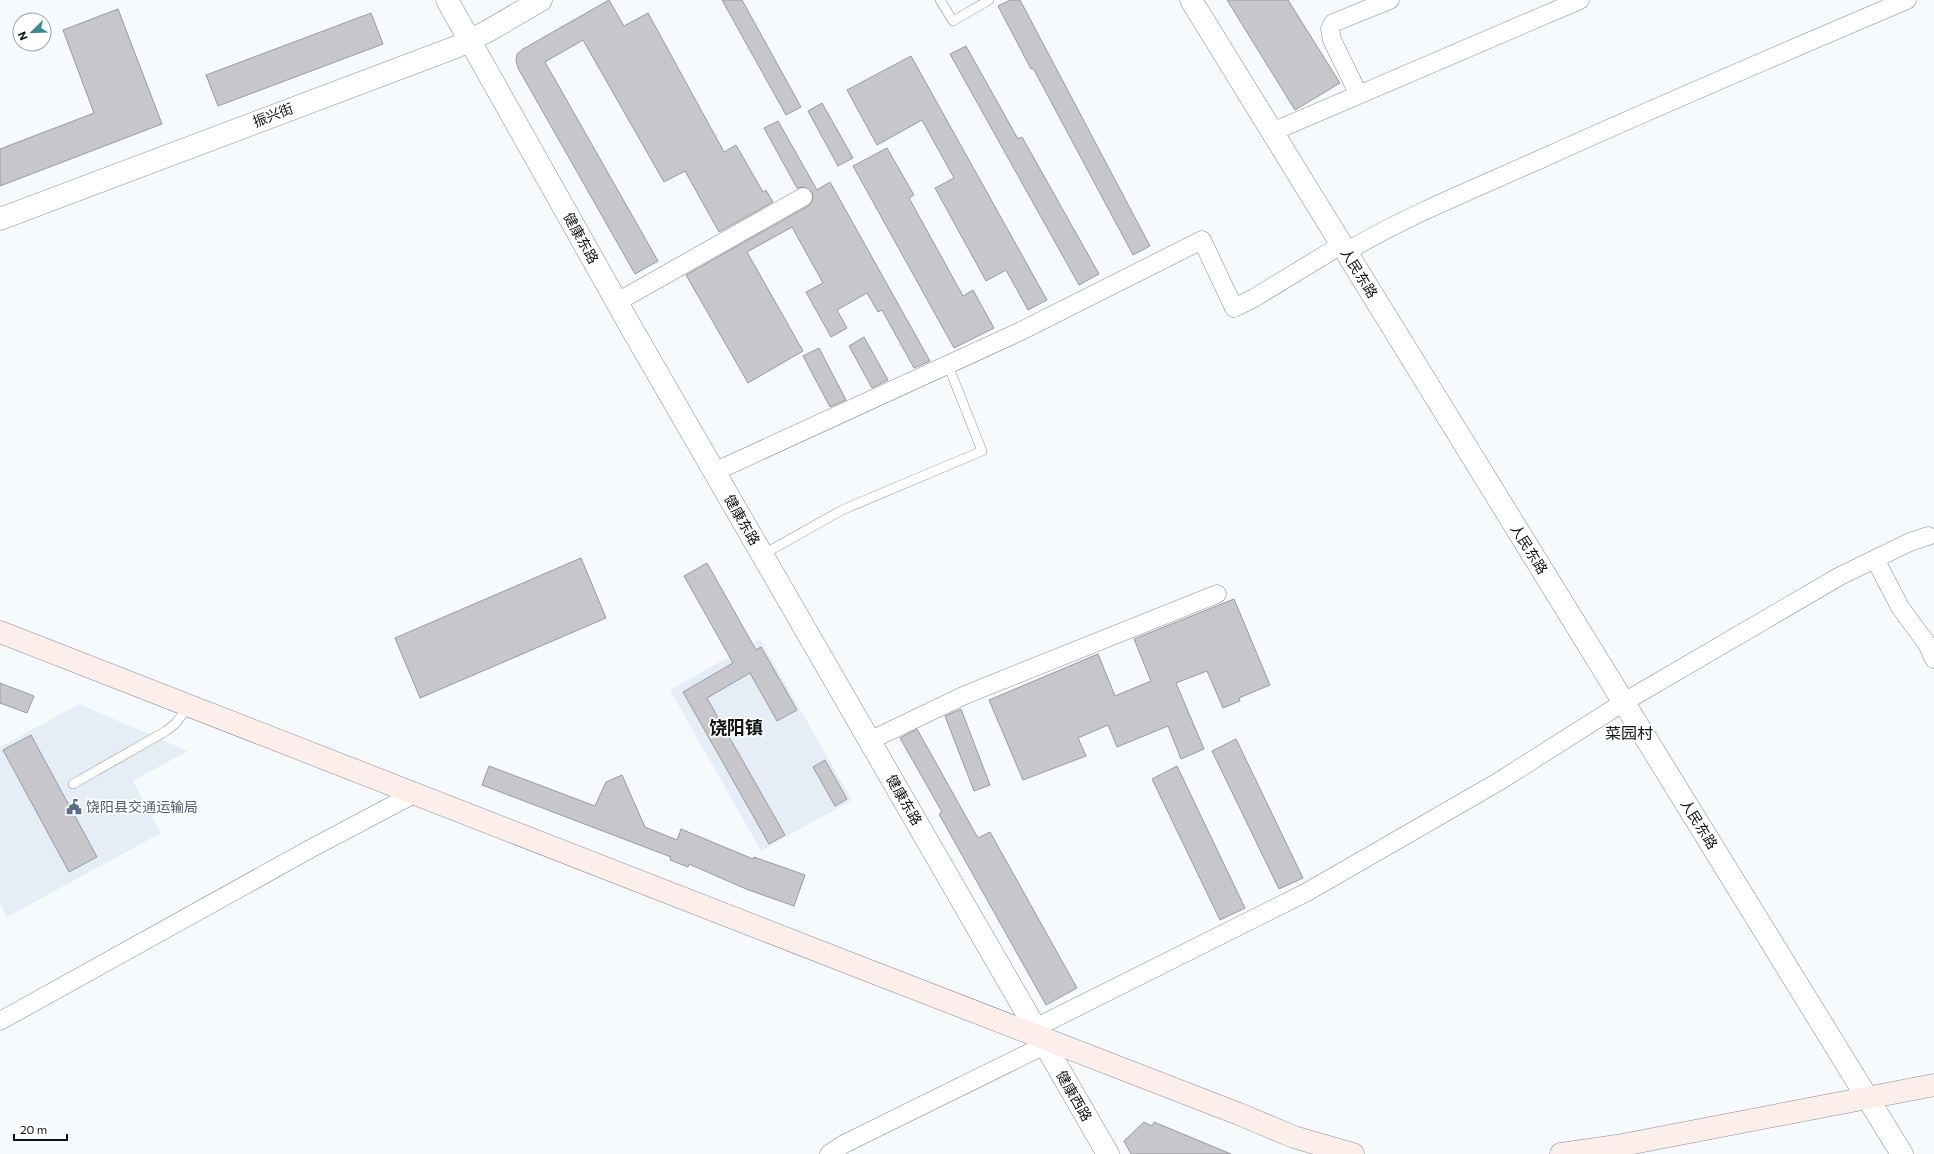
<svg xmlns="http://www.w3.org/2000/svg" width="1934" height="1154" font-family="Commissioner,'Noto Sans SC',sans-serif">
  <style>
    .built { fill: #e5eef7 }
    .building { fill: #c7c6ca; stroke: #9a999d }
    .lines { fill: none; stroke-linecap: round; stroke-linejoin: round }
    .service-casing { stroke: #898c8f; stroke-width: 10 }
    .minor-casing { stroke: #898c8f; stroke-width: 19 }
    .tertiary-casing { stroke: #898c8f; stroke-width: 23 }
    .secondary-casing { stroke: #898c8f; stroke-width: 23 }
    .service { stroke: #fff; stroke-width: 9 }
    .minor { stroke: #fff; stroke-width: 18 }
    .tertiary { stroke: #fff; stroke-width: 22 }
    .secondary { stroke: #fcefeb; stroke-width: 22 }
    .labels { text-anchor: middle; stroke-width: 3.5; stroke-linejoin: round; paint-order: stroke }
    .street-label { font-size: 14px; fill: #111213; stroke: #fff }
    .service-label { font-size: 14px; fill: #4e5e75; stroke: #fff; text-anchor: start }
    .quarter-label { font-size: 16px; fill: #111213; stroke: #fff }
    .district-label { font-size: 18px; font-weight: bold; fill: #111213; stroke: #fff }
  </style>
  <rect width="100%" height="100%" fill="#f7fafd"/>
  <path class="built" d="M760,639l92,161 -91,51 -91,-161z
    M79,704l109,47 -55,30 28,52 -154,84 -7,-14v-156z"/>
  <path class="building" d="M609,0l15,26 24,-13 76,139 12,-7 27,47 3,-2 7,12 -54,30 -34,-61 -21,11 -81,-142 -38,22 113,199 -23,13 -117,-206 -2,-7 1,-7 6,-5z
    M722,0h20l59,107 -15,8z
    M1010,0h10l130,246 -17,9 -100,-187 -2,1 -33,-63z
    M1227,0h61l52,83 -45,27z
    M118,9l44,115 -162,62v-37l94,-36 -31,-83z
    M371,13l12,31 -165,62 -12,-31z
    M966,46l52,93 4,-2 77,137 -20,11 -129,-231z
    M911,56l136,244 -19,10 -22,-40 -20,11 -51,-93 19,-10 -32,-58 -45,25 -30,-55z
    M822,103l31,55 -15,8 -30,-55z
    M778,121l39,69 13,-8 100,179 -16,7 -32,-58 -4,2 -11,-19 -30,17 10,18 -16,9 -25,-45 17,-9 -31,-56 -45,25 56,99 -55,32 -62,-108 122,-69 4,-4 1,-5 -1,-5 -9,-5 -6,1 -33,-60z
    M887,148l27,47 -5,3 54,98 10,-6 21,38 -40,20 -101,-182z
    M864,337l24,43 -16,8 -23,-42z
    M819,348l27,52 -16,7 -27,-51z
    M581,558l25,60 -186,80 -25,-60z
    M707,563l49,87 5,-3 36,63 -20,11 -27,-48 -43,25 78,137 -16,9 -86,-152 50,-29 -49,-87z
    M1234,599l36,86 -31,13 1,3 -17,7 -16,-37 -31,12 28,66 -23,10 -13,-33 -51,21 -9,-22 -30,13 8,18 -63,24 -34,-80 109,-46 17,42 36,-15 -17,-42z
    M0,683l34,13 -7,17 -27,-10z
    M961,709l29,76 -16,6 -29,-75z
    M917,729l61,109 12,-6 87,156 -31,17 -107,-191 3,-2 -42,-74z
    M31,735l66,122 -28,15 -66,-122z
    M1236,739l67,139 -24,11 -67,-138z
    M825,760l22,39 -12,7 -22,-39z
    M489,766l106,40 11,-24 16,-7 23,52 32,13 4,-11 72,30 1,-2 51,18 -11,31 -48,-17 -57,-25 -1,3 -18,-7 1,-3 -189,-72z
    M1177,766l68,142 -25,12 -68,-141z
    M1144,1122l8,4 2,-4 77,32h-100l-7,-13z"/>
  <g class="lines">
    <defs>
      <path id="service" d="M940,0l13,21 36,-21
        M762,555l80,-45 140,-59 -34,-86
        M73,784l93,-53 9,-7 14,-18"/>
      <path id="minor" d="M1359,95l-27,-55 -2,-11 3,-6 57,-23
        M1272,132l308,-132
        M1346,252c62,-37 130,-64 195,-93 121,-55 244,-107 366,-159
        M617,302l186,-105
        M714,472l305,-140 183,-92 32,68 20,-10 87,-53
        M1875,559l25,48 27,37 7,15
        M869,741l96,-46 252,-101
        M0,1021l310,-172 104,-55
        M1035,1028l272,-136 191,-110 126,-80 216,-126 70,-34 18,-6
        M829,1154l15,-10 201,-99"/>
      <path id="tertiary" d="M447,0l185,329 476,825
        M1191,0l711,1154
        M0,219l456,-172 32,-16 53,-31"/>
      <path id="secondary" d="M0,632l867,338 372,144 55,23 59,17
        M1561,1154l56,-8 317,-61"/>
    </defs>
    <use href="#service" class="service-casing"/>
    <use href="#minor" class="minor-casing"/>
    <use href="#tertiary" class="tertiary-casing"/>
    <use href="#secondary" class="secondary-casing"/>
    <use href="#service" class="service"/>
    <use href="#minor" class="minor"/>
    <use href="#tertiary" class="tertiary"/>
    <use href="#secondary" class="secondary"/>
  </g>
  <defs>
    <symbol id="civic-bare" viewBox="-9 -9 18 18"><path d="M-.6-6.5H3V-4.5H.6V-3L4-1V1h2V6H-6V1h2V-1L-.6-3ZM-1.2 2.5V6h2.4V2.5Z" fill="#5c6f8a" stroke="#fff" stroke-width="2.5" paint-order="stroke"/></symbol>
  </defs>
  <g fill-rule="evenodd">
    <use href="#civic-bare" x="63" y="796" width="22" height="22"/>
  </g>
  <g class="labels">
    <g class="street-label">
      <text transform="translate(273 115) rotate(-21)" y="5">振兴街</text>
      <text transform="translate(581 238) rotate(61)" y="5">健康东路</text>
      <text transform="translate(1359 273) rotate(58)" y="5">人民东路</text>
      <text transform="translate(742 520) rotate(60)" y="5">健康东路</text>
      <text transform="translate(1529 549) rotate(58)" y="5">人民东路</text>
      <text transform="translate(904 800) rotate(60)" y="5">健康东路</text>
      <text transform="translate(1699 824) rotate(58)" y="5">人民东路</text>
      <text transform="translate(1074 1096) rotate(60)" y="5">健康西路</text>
    </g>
    <g class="service-label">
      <text x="86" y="812">饶阳县交通运输局</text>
    </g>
    <g class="quarter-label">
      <text x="1629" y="739">菜园村</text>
    </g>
    <g class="district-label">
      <text x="736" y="734">饶阳镇</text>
    </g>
  </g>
  <g transform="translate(32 32) rotate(247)"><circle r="19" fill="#ffffff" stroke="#a0a0a1"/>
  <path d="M0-3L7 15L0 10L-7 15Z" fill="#418990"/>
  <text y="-6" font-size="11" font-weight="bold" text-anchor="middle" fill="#111213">N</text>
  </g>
  <path d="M14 1134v6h53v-6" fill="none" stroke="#111213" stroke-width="2"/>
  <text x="20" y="1134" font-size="12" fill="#111213" stroke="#ffffff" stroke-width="3" paint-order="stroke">20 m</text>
</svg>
